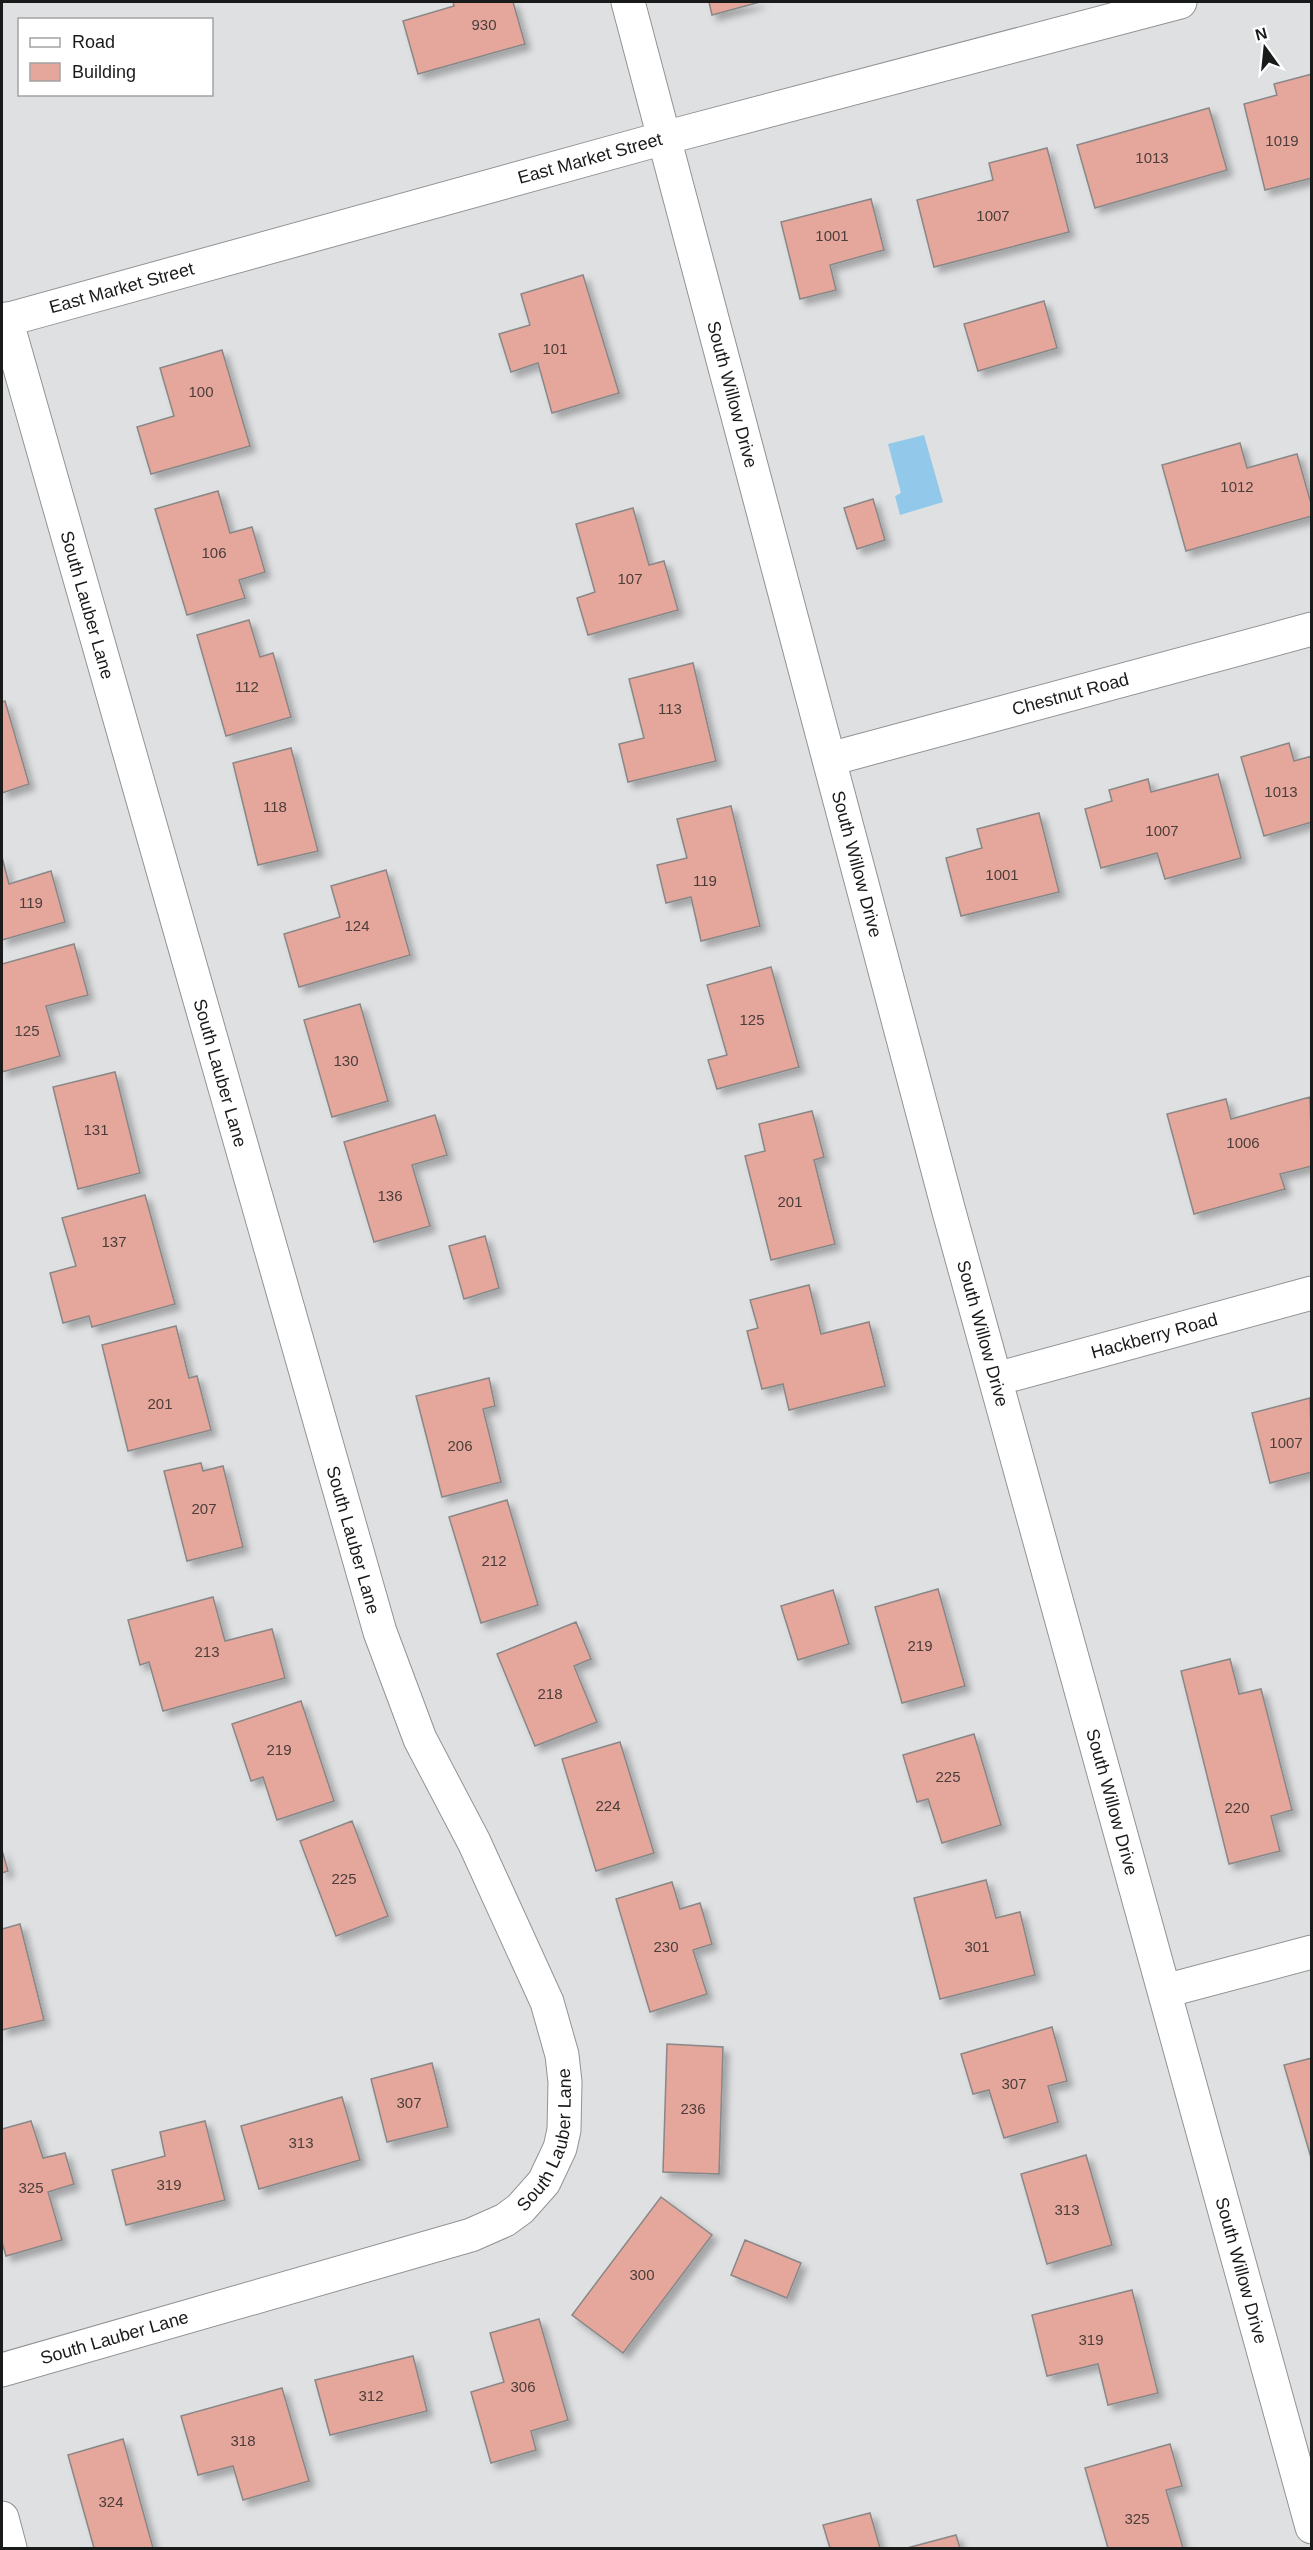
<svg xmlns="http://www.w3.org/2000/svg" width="1313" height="2550" font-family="Helvetica,sans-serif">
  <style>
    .water { fill: #92c9eb }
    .building { fill: #e5a79c; stroke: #898787; stroke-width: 1.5; filter: url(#shadow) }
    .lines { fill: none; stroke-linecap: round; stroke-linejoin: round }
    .street-casing { stroke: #929395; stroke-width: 35 }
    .street { stroke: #fff; stroke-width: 33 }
    .labels { text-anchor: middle; stroke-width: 5; stroke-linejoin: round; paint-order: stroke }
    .number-label { font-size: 15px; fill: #4c3d3a }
    .street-label { font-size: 18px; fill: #191a1a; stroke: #fff }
  </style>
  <defs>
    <filter id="shadow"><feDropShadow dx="5.5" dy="5.5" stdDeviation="3" flood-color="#0004"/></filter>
  </defs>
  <rect width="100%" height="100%" fill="#dfe0e2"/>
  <path class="water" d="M924,435l19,67 -43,13 -5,-19 6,-3 -13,-49z"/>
  <path class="building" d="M453,2h60l12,42 -107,30 -15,-53 51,-15z
    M709,2h51l-48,13z
    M1312,74v104l-47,12 -21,-86 33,-9 -3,-11z
    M1209,108l18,62 -132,38 -18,-63z
    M1047,148l22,84 -135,35 -17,-67 76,-20 -4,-17z
    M871,199l13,51 -54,15 6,25 -36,9 -19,-77z
    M583,275l36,118 -67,20 -14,-50 -27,9 -12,-38 31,-9 -9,-31z
    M1044,301l13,47 -79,23 -14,-47z
    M222,350l28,96 -99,28 -14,-47 37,-11 -14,-48z
    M1240,443l7,25 50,-14 15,53v9l-126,35 -24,-86z
    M218,491l12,42 22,-6 13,45 -26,8 6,18 -58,17 -32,-106z
    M873,499l12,41 -28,9 -13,-41z
    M633,508l16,57 15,-4 14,49 -90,25 -11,-37 18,-6 -19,-68z
    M249,620l11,37 13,-4 18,64 -65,19 -29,-101z
    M693,663l23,98 -88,21 -9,-38 25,-6 -15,-59z
    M5,701l24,83 -27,9v-91z
    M1289,743l5,18 18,-5v66l-48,14 -23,-79z
    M291,748l27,103 -60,14 -25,-102z
    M1218,774l23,84 -76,21 -8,-26 -56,15 -16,-59 27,-8 -3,-11 39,-11 3,13z
    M731,806l29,120 -59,15 -10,-44 -25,6 -9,-38 30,-7 -10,-39z
    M1039,813l20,79 -98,24 -15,-58 36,-10 -5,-19z
    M2,857l7,27 42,-13 14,51 -63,18z
    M386,870l24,85 -111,32 -15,-53 56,-17 -9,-31z
    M74,944l14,51 -42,11 14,50 -58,16v-108z
    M771,967l28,100 -82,22 -9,-29 19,-5 -20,-70z
    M360,1004l28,97 -56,16 -28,-97z
    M115,1072l25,101 -62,16 -25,-102z
    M1310,1097l2,69 -32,8 5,15 -91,25 -27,-100 59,-15 5,20z
    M812,1111l12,46 -10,3 21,84 -64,16 -26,-104 20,-5 -6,-27z
    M435,1115l12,40 -35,10 18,61 -56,16 -30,-100z
    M145,1195l30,109 -83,23 -3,-11 -26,7 -13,-50 26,-7 -14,-48z
    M485,1236l14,52 -35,11 -15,-53z
    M809,1285l12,49 48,-12 16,64 -96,24 -6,-26 -21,5 -15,-58 11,-3 -8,-28z
    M176,1326l13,52 8,-2 14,54 -83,21 -26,-106z
    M489,1378l6,28 -12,3 18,73 -59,15 -26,-101z
    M1310,1398l2,74 -42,11 -18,-70z
    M201,1463l2,8 20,-5 20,81 -56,14 -23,-90z
    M507,1500l31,105 -57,18 -32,-106z
    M938,1589l27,97 -63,17 -27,-96z
    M833,1590l16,54 -51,16 -17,-54z
    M213,1597l12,44 47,-12 13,49 -122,33 -14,-49 -9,3 -12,-45z
    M576,1622l15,37 -17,7 23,56 -62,24 -38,-92z
    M1230,1659l9,35 22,-5 31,121 -21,6 9,35 -51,13 -48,-193z
    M301,1701l33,100 -57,19 -14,-43 -12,4 -19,-57z
    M974,1734l27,91 -59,18 -14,-44 -11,3 -14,-47z
    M620,1742l34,111 -58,18 -34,-112z
    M352,1821l36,95 -52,20 -36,-95z
    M2,1850l6,21 -6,2z
    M986,1880l10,38 24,-6 15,63 -95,24 -26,-101z
    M672,1882l8,27 20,-6 12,41 -19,6 14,44 -57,18 -34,-113z
    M20,1924l24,96 -42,10v-101z
    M1052,2027l15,54 -19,5 10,36 -54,16 -15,-48 -16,4 -12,-40z
    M667,2044l56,3 -4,127 -56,-2z
    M1312,2058v103l-28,-96z
    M432,2063l16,64 -61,15 -16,-63z
    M342,2097l18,63 -101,29 -18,-63z
    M31,2121l12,37 22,-5 9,31 -26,8 14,48 -56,16 -4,-14v-113z
    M205,2121l20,79 -99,25 -14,-55 53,-14 -5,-24z
    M1086,2155l26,90 -65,19 -26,-90z
    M661,2197l51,38 -89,118 -51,-38z
    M745,2240l56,23 -14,35 -56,-23z
    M1132,2290l26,103 -50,12 -10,-41 -51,12 -15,-61z
    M539,2319l29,101 -37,11 5,19 -45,13 -20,-71 33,-10 -14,-49z
    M413,2356l14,55 -97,24 -15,-55z
    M282,2388l27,93 -66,19 -10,-34 -35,9 -17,-59z
    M123,2439l30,109h-59l-26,-93z
    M1170,2444l12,42 -16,4 17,58h-75l-23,-80z
    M870,2513l10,35h-50l-7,-23z
    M956,2535l4,13h-53z"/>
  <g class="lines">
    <defs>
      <g id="street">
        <path id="s1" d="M628,2l320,1206 364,1319"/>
        <path id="s2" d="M2,321l662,-183 516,-136"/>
        <path id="s3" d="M830,759l482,-130"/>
        <path id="s4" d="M996,1379l316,-86"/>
        <path d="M1165,1991l147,-39"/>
        <path id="s5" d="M2,2370l469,-135 34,-15 15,-11 24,-27 16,-34 4,-18 1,-48 -3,-27 -15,-53 -73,-160 -54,-103 -40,-107 -374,-1313"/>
        <path d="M2,2518l8,30"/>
      </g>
    </defs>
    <use href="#street" class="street-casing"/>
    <use href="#street" class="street"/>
  </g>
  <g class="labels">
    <g class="number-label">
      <text x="484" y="30">930</text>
      <text x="1282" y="146">1019</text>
      <text x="1152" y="163">1013</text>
      <text x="993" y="221">1007</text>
      <text x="832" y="241">1001</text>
      <text x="555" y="354">101</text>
      <text x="201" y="397">100</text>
      <text x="1237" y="492">1012</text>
      <text x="214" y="558">106</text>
      <text x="630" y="584">107</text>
      <text x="247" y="692">112</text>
      <text x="670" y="714">113</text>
      <text x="1281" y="797">1013</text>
      <text x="275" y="812">118</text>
      <text x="1162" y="836">1007</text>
      <text x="1002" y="880">1001</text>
      <text x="705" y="886">119</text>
      <text x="31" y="908">119</text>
      <text x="357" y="931">124</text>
      <text x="752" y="1025">125</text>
      <text x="27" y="1036">125</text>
      <text x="346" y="1066">130</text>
      <text x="96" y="1135">131</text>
      <text x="1243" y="1148">1006</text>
      <text x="390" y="1201">136</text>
      <text x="790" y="1207">201</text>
      <text x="114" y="1247">137</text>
      <text x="160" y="1409">201</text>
      <text x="1286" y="1448">1007</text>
      <text x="460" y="1451">206</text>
      <text x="204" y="1514">207</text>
      <text x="494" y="1566">212</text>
      <text x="920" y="1651">219</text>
      <text x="207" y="1657">213</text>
      <text x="550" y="1699">218</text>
      <text x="279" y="1755">219</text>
      <text x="948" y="1782">225</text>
      <text x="608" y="1811">224</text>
      <text x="1237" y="1813">220</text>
      <text x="344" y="1884">225</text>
      <text x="666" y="1952">230</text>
      <text x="977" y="1952">301</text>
      <text x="1014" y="2089">307</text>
      <text x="409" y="2108">307</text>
      <text x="693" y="2114">236</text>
      <text x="301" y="2148">313</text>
      <text x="169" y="2190">319</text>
      <text x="31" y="2193">325</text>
      <text x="1067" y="2215">313</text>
      <text x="642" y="2280">300</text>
      <text x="1091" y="2345">319</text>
      <text x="523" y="2392">306</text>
      <text x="371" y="2401">312</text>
      <text x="243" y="2446">318</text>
      <text x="111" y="2507">324</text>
      <text x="1137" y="2524">325</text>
    </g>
    <g class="street-label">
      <text dy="6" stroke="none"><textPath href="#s2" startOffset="610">East Market Street</textPath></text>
      <text dy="6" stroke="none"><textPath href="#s2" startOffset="124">East Market Street</textPath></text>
      <text dy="6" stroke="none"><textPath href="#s1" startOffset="406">South Willow Drive</textPath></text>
      <text transform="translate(87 605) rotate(74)" y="6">South Lauber Lane</text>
      <text dy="6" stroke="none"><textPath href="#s3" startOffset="249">Chestnut Road</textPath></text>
      <text dy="6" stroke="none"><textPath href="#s1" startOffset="892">South Willow Drive</textPath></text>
      <text transform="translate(220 1073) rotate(74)" y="6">South Lauber Lane</text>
      <text dy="6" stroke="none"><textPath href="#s1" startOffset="1378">South Willow Drive</textPath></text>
      <text dy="6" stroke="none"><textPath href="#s4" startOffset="164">Hackberry Road</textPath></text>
      <text transform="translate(353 1540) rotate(74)" y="6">South Lauber Lane</text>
      <text dy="6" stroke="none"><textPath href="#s1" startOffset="1864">South Willow Drive</textPath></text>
      <text dy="6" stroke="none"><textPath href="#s5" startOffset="621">South Lauber Lane</textPath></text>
      <text dy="6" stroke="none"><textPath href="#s1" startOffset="2350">South Willow Drive</textPath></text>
      <text dy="6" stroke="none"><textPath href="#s5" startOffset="117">South Lauber Lane</textPath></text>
    </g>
  </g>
  <rect width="1313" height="2550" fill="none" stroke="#191a1a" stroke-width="6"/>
  <rect x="18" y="18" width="195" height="78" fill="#ffffff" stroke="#a3a3a3" stroke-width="1.5"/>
  <rect x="30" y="38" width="30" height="9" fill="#ffffff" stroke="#a3a3a3" stroke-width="1.5"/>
  <text x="72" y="48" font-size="18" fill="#191a1a">Road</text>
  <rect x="30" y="63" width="30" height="18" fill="#e5a79c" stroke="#a3a3a3" stroke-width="1.5"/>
  <text x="72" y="78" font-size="18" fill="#191a1a">Building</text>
  <g transform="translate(1265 48) rotate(345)" stroke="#ffffff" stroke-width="4.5" paint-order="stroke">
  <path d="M0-4.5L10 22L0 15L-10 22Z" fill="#191a1a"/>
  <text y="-9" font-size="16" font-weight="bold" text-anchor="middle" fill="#191a1a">N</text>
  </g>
</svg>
